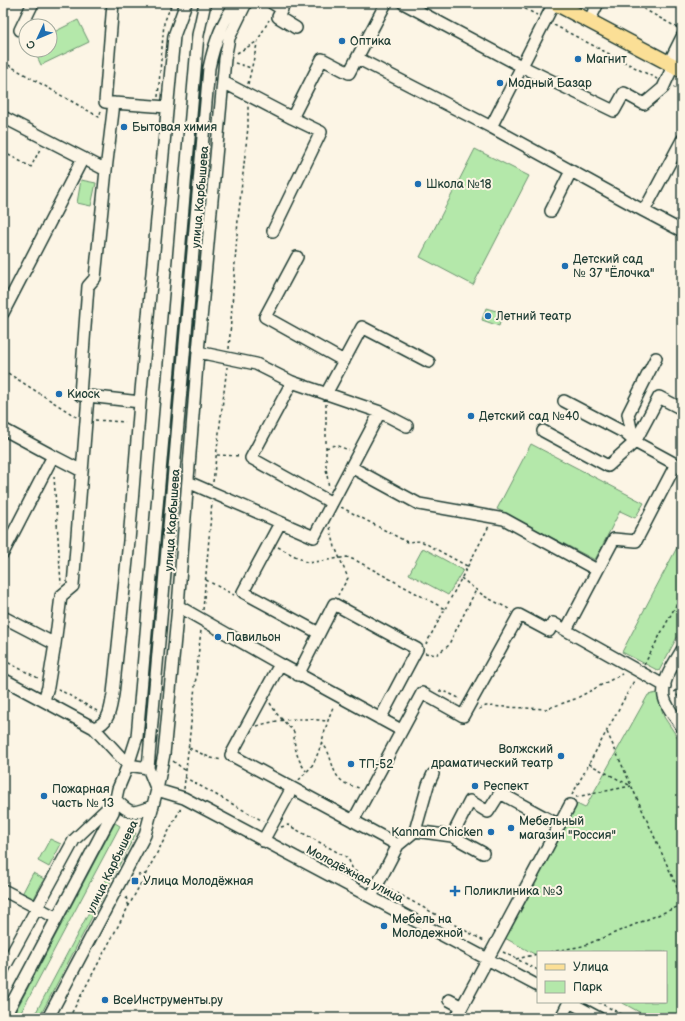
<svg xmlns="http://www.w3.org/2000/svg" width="685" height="1021" font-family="'Balsamiq Sans',sans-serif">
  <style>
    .green { fill: #b4e8aa; stroke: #6a926f }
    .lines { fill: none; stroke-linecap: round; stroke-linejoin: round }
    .minor-casing { stroke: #1f3d34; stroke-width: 14 }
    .major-casing { stroke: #1f3d34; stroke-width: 17 }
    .path { stroke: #1f3d34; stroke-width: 1.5; stroke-dasharray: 3 3; stroke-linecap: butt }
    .minor { stroke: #fcf5e5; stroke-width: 11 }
    .major { stroke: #fbdf96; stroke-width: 14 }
    .poi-dot { fill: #1f6fb2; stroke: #fcf5e5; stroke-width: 1.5 }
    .labels { text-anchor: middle; stroke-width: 4; stroke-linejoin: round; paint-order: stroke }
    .poi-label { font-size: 12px; fill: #1f3d34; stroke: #fcf5e5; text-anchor: start }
    .street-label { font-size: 12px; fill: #1f3d34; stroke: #fcf5e5 }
  </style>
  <rect width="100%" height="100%" fill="#fcf5e5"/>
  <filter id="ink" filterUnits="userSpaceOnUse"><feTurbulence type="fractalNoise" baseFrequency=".025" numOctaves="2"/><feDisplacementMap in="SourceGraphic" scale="8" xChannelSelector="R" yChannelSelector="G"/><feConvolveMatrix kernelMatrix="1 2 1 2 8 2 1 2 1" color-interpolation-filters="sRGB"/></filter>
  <g filter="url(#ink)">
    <path class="green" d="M78,20l11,22 -48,23 -7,-15h16v-16z
      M475,149l54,27 -56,109 -53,-28z
      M81,180l15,3 -5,23 -14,-3z
      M486,308l17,5 -4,13 -17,-6z
      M531,444l113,59 -9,15 -15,-7 -25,49 -98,-51z
      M682,538v90l-23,43 -37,-19z
      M423,548l40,22 -15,25 -39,-21z
      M657,693l7,24 18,27v274h-32l-29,-16h45v-50h-128v4l-37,-20 74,-133 10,5 63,-113z
      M115,823l5,3 -102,192h-6z
      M132,831l4,2 -97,185h-6z
      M50,839l11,5 -12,23 -11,-6z
      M33,873l11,6 -12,23 -11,-6z"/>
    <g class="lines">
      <defs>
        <path id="minor" d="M272,3l10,6 -4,8 18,11
          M403,3l118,63 93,45 10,-18 20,11 19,-16 10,-22
          M589,21l9,-18
          M20,30l13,-27
          M357,58l29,-55
          M669,63l13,-26
          M223,82l69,36 30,-59 27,14 8,-15 134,69 153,84
          M114,103l53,4
          M3,117l103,53 -11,108 -7,8 -8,109 8,1
          M491,127l63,-124
          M682,140l-38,71 38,20
          M106,170l8,-67 -9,-1 8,-99
          M551,211l20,-40
          M273,231l48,-99 -29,-14
          M297,257l-32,60 79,44
          M3,313l80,-155
          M198,352l58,12 36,18 88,30 27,14
          M292,382l-41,76 81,45
          M326,394l36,-67 67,35
          M3,429l50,27
          M543,431l65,35 27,-24 -10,-9 -61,-32
          M627,435l4,-6 -3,-15 28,-56
          M351,467l68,37 85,15 93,51
          M681,467l-46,-25 24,-45 23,12
          M188,482l126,55 66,-125
          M280,523l-37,69 76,41
          M3,553l50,-97 29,15
          M178,606l102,58
          M3,617l52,27 -7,43 -4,13
          M566,630l48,-91 22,2 40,-77
          M55,644l6,-48 12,-10 15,-190 52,6
          M682,650c-7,12 -21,31 -18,47 2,10 12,21 18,30
          M298,675l36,-71 83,45 -37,70
          M3,679l91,49 34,37
          M94,728c16,-6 16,-18 19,-34l16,-153 11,-139 34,-366 12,-33
          M128,765l20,3
          M157,790l-9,-22 61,-700c5,-24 12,-45 27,-65
          M157,790l27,8 354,188
          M116,800c15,15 17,14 37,6
          M353,821l69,-128 41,23 56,-101 30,16 4,-8 112,63
          M415,831l13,-46 5,-11
          M452,836l18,-35 18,11 12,-19 59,32
          M263,841l29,-53
          M398,845l17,-14 37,5 31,17
          M3,890l54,28
          M371,897l27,-52 -167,-90 49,-91 121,66
          M3,970l71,-130 41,-39
          M449,1000l13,7
          M569,1002l30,16
          M4,1018l109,-206 5,-23 10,-24 9,-28 61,-702 7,-32
          M48,1018l97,-183 12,-45 7,-36 14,-148 20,-254 27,-293 4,-21 17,-35
          M456,1018l114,-213
          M561,1018l8,-16"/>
        <path id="major" d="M555,3l127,67"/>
      </defs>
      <use href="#minor" class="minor-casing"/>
      <use href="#major" class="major-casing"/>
      <path class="path" d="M514,3l23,12
        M633,3l45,25
        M554,25l103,54
        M237,53l21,-12
        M3,62l96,55 2,-6
        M235,63l16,5
        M248,84l10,-44 11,-20
        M673,87l9,4
        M158,97l6,-74 8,-20
        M3,152l28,15 10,-20
        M229,349l9,-129 10,-93v-21
        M3,370l75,48
        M326,404v64l3,20
        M95,420l30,2
        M326,448l9,-3 14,5
        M217,455l24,1
        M54,476l7,108
        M213,482l14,-115
        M341,507l66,35 14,-1 46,25
        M330,527l5,20 13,31 -10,17
        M278,547l30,16 39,-6 10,4 88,48 -19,35
        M461,578l23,18 27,14
        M206,580l28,15
        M445,609l44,-83
        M203,610l9,-108
        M425,653l11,2 12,-9 28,-56
        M3,660l37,19
        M644,665l38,-71
        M682,679l-7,13 7,10
        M58,689l39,22
        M439,691h5l17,8
        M674,691h8
        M270,703l7,11 17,18c0,16 3,27 12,39
        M479,709l7,-3 60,3 29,-10 47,-25
        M257,726c22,-7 47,-9 69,-5
        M607,732l75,166
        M321,742c12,11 9,30 21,39 4,4 12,5 17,7
        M189,748l22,10 11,2
        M173,761l13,10
        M589,764l42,22
        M184,777l79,44
        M299,780c4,-5 11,-11 14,-16 10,-19 12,-40 21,-59
        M184,789l17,-159
        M572,795l63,-116
        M576,797l55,-11
        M281,827l7,-2 60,33 5,12 17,9
        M138,875l8,-1
        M386,887l100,55
        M126,897l3,10
        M503,952l35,18
        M550,952l33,-6 99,-41
        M516,959l22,-5
        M598,1002l31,16
        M69,1018l112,-210"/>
      <use href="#minor" class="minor"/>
      <use href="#major" class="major"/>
    </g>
  </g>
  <g class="poi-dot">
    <circle cx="342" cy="41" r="4"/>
    <circle cx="578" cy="59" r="4"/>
    <circle cx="500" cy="83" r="4"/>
    <circle cx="124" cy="127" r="4"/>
    <circle cx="418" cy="184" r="4"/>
    <circle cx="565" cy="266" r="4"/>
    <circle cx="488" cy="316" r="4"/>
    <circle cx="59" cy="394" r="4"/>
    <circle cx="471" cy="416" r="4"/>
    <circle cx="218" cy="637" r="4"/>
    <circle cx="561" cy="756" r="4"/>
    <circle cx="351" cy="764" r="4"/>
    <circle cx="475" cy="786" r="4"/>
    <circle cx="44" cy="796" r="4"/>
    <circle cx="511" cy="828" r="4"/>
    <circle cx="491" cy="832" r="4"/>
    <rect x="131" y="877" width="8" height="8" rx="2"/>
    <path d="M453 885h4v4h4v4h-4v4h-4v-4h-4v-4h4z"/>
    <circle cx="384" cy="926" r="4"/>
    <circle cx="105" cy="1000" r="4"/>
  </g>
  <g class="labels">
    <g class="poi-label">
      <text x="350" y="45">Оптика</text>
      <text x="586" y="63">Магнит</text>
      <text x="508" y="87">Модный Базар</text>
      <text x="132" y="131">Бытовая химия</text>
      <text x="426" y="188">Школа №18</text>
      <text x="573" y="263">Детский сад<tspan x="573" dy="14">№ 37 "Ёлочка"</tspan></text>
      <text x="496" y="320">Летний театр</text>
      <text x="67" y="398">Киоск</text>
      <text x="479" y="420">Детский сад №40</text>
      <text x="226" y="641">Павильон</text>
      <text x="553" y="753" text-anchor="end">Волжский<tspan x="553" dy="14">драматический театр</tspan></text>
      <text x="359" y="768">ТП-52</text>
      <text x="483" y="790">Респект</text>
      <text x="52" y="793">Пожарная<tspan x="52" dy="14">часть № 13</tspan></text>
      <text x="519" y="825">Мебельный<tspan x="519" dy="14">магазин "Россия"</tspan></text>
      <text x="483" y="836" text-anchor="end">Kannam Chicken</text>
      <text x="143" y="885">Улица Молодёжная</text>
      <text x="464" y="895">Поликлиника №3</text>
      <text x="392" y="923">Мебель на<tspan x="392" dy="14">Молодежной</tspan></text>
      <text x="113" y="1004">ВсеИнструменты.ру</text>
    </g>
    <g class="street-label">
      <text transform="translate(200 197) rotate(-85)" y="4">улица Карбышева</text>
      <text transform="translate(172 520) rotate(-86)" y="4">улица Карбышева</text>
      <text transform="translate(112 867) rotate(-64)" y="4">улица Карбышева</text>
      <text transform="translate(355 874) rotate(28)" y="4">Молодёжная улица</text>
    </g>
  </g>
  <rect width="685" height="1021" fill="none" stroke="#fcf5e5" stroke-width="16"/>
  <rect x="8" y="8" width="669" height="1005" fill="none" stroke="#1f3d34" stroke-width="1.5" filter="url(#ink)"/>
  <rect x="537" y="951" width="130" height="52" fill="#fcf5e5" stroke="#a4ab9e"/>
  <rect x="545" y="964" width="20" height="6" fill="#fbdf96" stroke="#a4ab9e"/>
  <text x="573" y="971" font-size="12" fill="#1f3d34">Улица</text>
  <rect x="545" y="981" width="20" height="12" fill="#b4e8aa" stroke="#a4ab9e"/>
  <text x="573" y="991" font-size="12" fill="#1f3d34">Парк</text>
  <g transform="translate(38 38) rotate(226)"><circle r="19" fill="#fcf5e5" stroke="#a4ab9e"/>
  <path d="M0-3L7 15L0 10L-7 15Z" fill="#1f6fb2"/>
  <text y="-6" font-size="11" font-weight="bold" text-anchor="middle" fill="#1f3d34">С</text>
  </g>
</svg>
